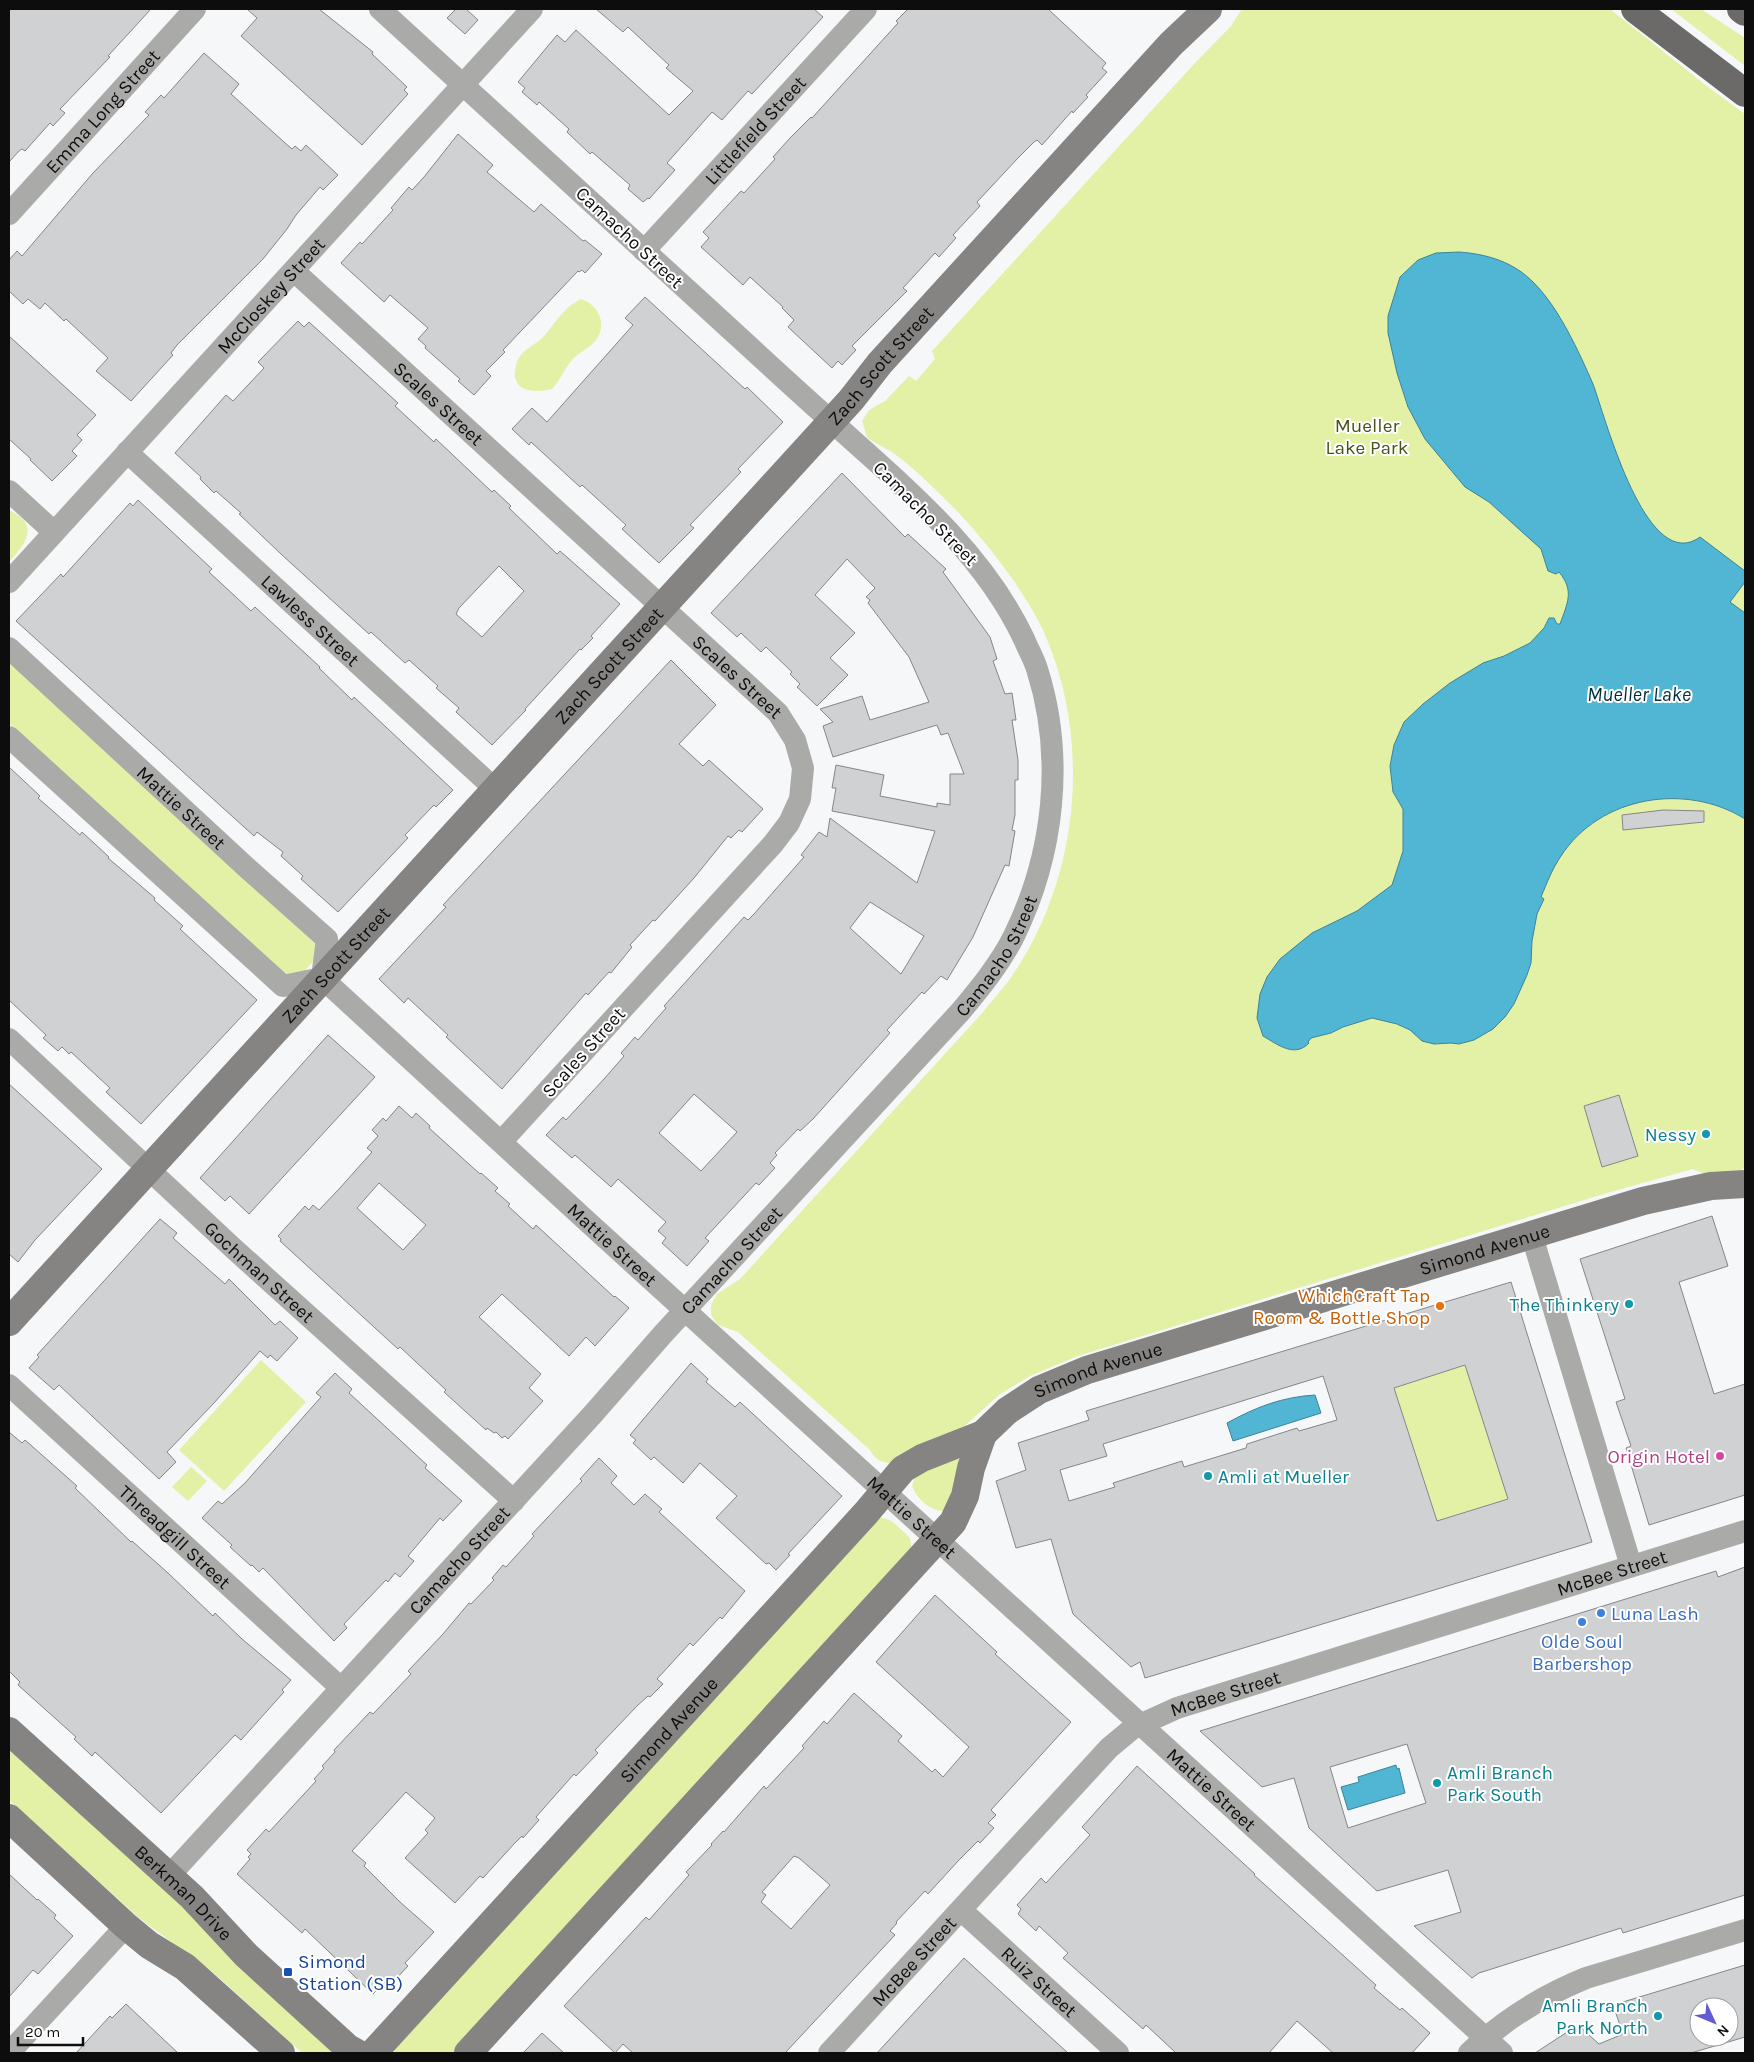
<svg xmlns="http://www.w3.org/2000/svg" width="1754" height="2062" font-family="Karla,sans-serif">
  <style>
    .green { fill: #e3f1a7 }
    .water { fill: #50b6d4; stroke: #3c8399 }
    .building { fill: #d0d1d3; stroke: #848687; fill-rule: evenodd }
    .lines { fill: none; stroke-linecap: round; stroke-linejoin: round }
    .street { stroke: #aaaaa9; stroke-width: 22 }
    .secondary { stroke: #858483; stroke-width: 28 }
    .primary { stroke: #6b6a69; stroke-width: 28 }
    .culture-dot { fill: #0f9aa8; stroke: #fff; stroke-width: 2 }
    .food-dot { fill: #e8710a; stroke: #fff; stroke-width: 2 }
    .hotel-dot { fill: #d1479c; stroke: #fff; stroke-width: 2 }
    .shop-dot { fill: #3f7fe0; stroke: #fff; stroke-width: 2 }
    .transit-dot { fill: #1a4fb4; stroke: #fff; stroke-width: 2 }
    .labels { text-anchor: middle; stroke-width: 4; stroke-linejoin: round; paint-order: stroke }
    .street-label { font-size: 19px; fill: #0d0d0e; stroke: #fff }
    .park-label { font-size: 19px; fill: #4a5219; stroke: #fff }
    .culture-label { font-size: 19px; fill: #0d838f; stroke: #fff; text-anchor: end }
    .food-label { font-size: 19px; fill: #c56008; stroke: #fff; text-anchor: end }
    .hotel-label { font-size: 19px; fill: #b23c85; stroke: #fff; text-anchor: end }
    .shop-label { font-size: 19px; fill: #366cbe; stroke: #fff; text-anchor: start }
    .transit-label { font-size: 19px; fill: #164399; stroke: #fff; text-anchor: start }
    .water-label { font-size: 20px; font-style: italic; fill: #00303c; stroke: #fff }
  </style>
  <rect width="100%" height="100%" fill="#f6f7f9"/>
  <path class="green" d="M1242,9h368l98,78 37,27v1052l-6,7 -30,3 -16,-7 -86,24 -529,163 -48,20 -31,19 -40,36 -65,32c-11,1 -19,-3 -24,-13l-132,-118 -20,-7 -7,-10v-10l6,-11 23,-15 243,-267c10,-13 22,-25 31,-39 66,-99 78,-234 29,-343 -19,-40 -56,-87 -86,-119 -19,-19 -40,-40 -61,-56 -9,-7 -20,-10 -29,-18l-5,-16 7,-11 16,-9 24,-25 7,5 19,-22 -3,-8 262,-287 37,-38z
    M1671,9h30l44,29v28z
    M581,299c17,5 27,25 15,41 -6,8 -17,12 -24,20 -8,9 -12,21 -20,29 -16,4 -39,4 -37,-18 1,-6 2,-11 5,-15 5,-7 14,-11 21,-17 14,-14 21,-31 40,-40z
    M9,510c32,15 17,33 0,52z
    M9,660l306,279 2,18 -16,18h-14l-278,-252z
    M1493,1356l15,143 -46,14 -16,36 -52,-161z
    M261,1360l45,42 -82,89 -45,-41z
    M965,1456l-20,55c-14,1 -28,-12 -33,-25l4,-12z
    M191,1467l16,14 -19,20 -16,-14z
    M878,1518c13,-2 23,12 32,20l2,13 -457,502h-60v-4z
    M9,1748l198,181 132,124h-37l-87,-79 -76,-56 -130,-118z"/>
  <path class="water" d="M1459,252c28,2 55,10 75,31 25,25 45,69 59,101 12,32 53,192 107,153l45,34v11l-15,20 15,11v206c-59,-37 -145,-23 -184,37 -9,13 -14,27 -20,41l3,2 -7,15 -5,27 -1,22 -4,12 -13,29 -9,13 -12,12 -19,11 -15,4 -8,-1 -17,1 -12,-3 -12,-11 -13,-6 -25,-6 -29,9 -12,6 -20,5 -3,4 1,1c-14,15 -31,2 -46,-7l-6,-18 3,-24 7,-17 13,-18 32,-26 45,-22 35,-26 11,-34v-42l-10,-17 -3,-26 4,-21 10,-23 19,-18 27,-21 33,-20 21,-7 26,-13 14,-15 5,-10h5l3,6h3c7,-20 15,-33 -1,-52l-3,2 -8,-3 -7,-22 -52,-47 -24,-15 -40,-48 -17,-32 -11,-34 -9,-40v-17l12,-39 18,-17 18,-7z
    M1315,1395l6,18 -88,28 -6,-18c29,-16 55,-26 88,-28z
    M1396,1765l1,4 2,-1 6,25 -57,17 -7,-23 18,-5 -1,-5z"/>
  <path class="building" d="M9,9h142l-43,47 2,1 -50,52 5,4 -12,13 -3,-3 -25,28 -3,-2 -3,2 -10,11z
    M247,9h72l54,43 -1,2 35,33 -3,3 4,4 -46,51 -121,-109 16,-18z
    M456,9h10l12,11 -13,14 -18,-16z
    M596,9h218l9,8 -71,77 -4,-3 -26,29 -10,-8 -45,51 8,7 -26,29 -1,-1 -5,4 -15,-13 2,-4 -38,-33 -2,2 -23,-22 2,-3 -30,-27 -2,3 -15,-13 3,-4 -7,-6 39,-47 8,7 11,-12 93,85 24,-24 -27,-23 3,-3 -41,-38 -5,5z
    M908,9h140l58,54 -4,5 5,4 -21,23 2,2 -15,16 -1,-2 -30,34 -5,-5 -3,2 -16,16 -41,44 3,4 -27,29 3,3 -17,19 -4,-4 -32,35 4,3 -55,55 4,4 -14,15 -4,-4 -6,7 -44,-41 6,-7 -12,-12 1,-1 -33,-30 -7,8 -42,-38 8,-9 -6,-6 38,-41 3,2 31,-34 -2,-2 17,-19 21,-21 1,1 86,-95 -2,-2z
    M204,53l35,31 -8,10 43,39 18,16 3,-3 6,5 5,-6 32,30 -15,15 -3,-3 -24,28 -9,14 -24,30 -86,86 -6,8 2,2 -42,46 -35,-30 12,-13 -42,-39 -2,2 -19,-18 -5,6 -12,-10 -5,5 -14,-13v-31l8,-9 5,5 71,-83 56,-58 -4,-3 16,-17 3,3z
    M458,134l35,31 -6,7 47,40 7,-8 42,37 2,-1 17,14 -17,19 -3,-3 -3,2 -1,-1 -75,79 2,2 -19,19 5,5 -17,19 -16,-14 2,-2 -35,-31 1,-2 -8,-7 10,-11 -38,-33 -6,7 -43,-39 19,-21 2,2 31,-34 -2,-2 18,-21 3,3 12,-13z
    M645,297l100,92 2,-2 36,35 -45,47 3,3 -51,53 4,3 -35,35 -37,-34 4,-4 -44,-40 -2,2 -49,-45 -2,3 -17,-16 20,-21 15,14 86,-97 -8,-7z
    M298,321l6,6 5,-5 89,81 -3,3 39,36 2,-3 56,53 2,-2 17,16 -2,2 48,46 3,-3 60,53 -29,32 2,2 -12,12 -1,-1 -55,60 1,1 -34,35 -36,-33 3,-4 -23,-20 2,-2 -29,-26 -4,3 -34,-31 -2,2 -87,-79 -43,-41 2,-1 -25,-22 -2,2 -14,-14 1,-2 -26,-24 51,-58 7,6 31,-33 -6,-6zM499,566l25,25 -42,46 -26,-23 3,-6z
    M9,336l87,79 -19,20 5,5 -10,11 5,5 -25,25 -22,-21 1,-1 -22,-20z
    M842,473l63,64 3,-3 38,35 -3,3 47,65 7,22 -4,2 12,33 7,-1 4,27h-4l6,40v20h-3v35l-3,15 3,1 -6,35 -4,-1 -32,72 -26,43 -6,-4 -17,18 -2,-2 -35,38 3,3 -51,57 -26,29 -13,12 -2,-2 -23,24 2,2 -7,8 5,5 -16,17 -3,-2 -51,55 4,3 -22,25 -25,-23 4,-5 -8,-7 8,-9 -48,-43 -7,8 -36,-32 -3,3 -26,-23 17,-18 3,3 38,-41 20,-23 -3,-3 14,-16 3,3 28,-32 -2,-2 80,-89 4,3 6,-6 50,-57 -3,-2 18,-23 8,5 3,-19 87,65 18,-52 -103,-20 4,-23h-4l4,-23 48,10 -4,21 57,11v-4l13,2v-31h14l-16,-41 -7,2 -4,-10 -104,32 -10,-31 10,-4 -13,-13 42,-13 8,24 59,-18 -20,-45 -41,-54 2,-3 -4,-3 9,-9 -28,-29 -32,36 40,38 -25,25 18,17 -31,31 -20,-19 3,-3 -10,-10 2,-2 -26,-25 -5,5 -20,-19 -4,4 -26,-24zM870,902l54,34 -23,38 -51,-46zM694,1094l43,38 -36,39 -42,-38z
    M138,500l74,69 -3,3 42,39 4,-4 65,60 -1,1 33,32 2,-3 99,93 -17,17 -2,-2 -29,30 3,3 -70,74 -37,-33 2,-3 -22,-20 2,-4 -26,-20 -3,4 -238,-215 45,-47 2,3 67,-74 3,3z
    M671,660l45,45 -37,39 24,22 6,-6 54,49 -21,23 -3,-2 -8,8 -3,-2 -34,42 -39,43 -2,-1 -23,25 2,2 -21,26 -2,-1 -21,23 -2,-2 -84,96 -56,-52 2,-2 -40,-37 -4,5 -25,-24 67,-72 -3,-2z
    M9,767l31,29 -2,2 42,37 2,-3 27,25 -1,1 47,40 -1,2 29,26 -3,3 77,71 -116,124 -35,-32 4,-4 -39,-36 -2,2 -7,-7 -4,4 -15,-13 3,-3 -37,-35z
    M1663,810l41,1v11l-81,8 -1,-15z
    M328,1035l47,42 -126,137 -19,-18 -5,5 -25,-23z
    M9,1084l93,85 -67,71 -17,22 -9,-8z
    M1619,1095l19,61 -36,11 -18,-61z
    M399,1106l13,12 4,-5 14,13 -1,2 51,46 1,-1 17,15 -3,3 15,13 -2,2 25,23 3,-4 78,72 1,-1 14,12 -34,38 -9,-9 -17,19 -67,-62 -23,23 62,57 -12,14 14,13 -35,38 -3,-3 -3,2 -6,-6 -2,1 -7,-5 -1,2 -42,-38 2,-2 -46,-43 -2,2 -118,-108 1,-2 -3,-3 27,-30 4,4 4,-5 6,5 20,-21 33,-37 -5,-4 11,-12 -6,-6 11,-12 3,3zM379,1183l47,42 -23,25 -46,-42z
    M1712,1216l16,50 -49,16 35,112 31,-10v111l-96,30 -23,-77 5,-2 -15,-44 9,-3 -45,-140z
    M160,1219l17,14 -4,5 52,46 4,-5 46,46 5,-4 18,17 -21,23 -7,-6 -2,3 -8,-7 -46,52 -47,49 9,10 -17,17 -100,-94 -5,5 -25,-22 10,-11 -2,-2z
    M1511,1282l81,260 -447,136 -5,-16 -9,5 -58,-53 -22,-75 -35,9 -20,-67 30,-11 -8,-27 71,-23 -3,-9zM1465,1365l43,134 -71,22 -43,-133zM1323,1376l14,44 -38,11 -2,-3 -50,16 -1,4 -62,19 -2,-6 -69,22 2,4 -46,14 -9,-31 47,-14 -4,-12z
    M691,1363l17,16 -2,3 29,25 5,-5 102,94 -54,58 2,1 -14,15 -7,-7 -3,1 -50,-46 21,-22 -37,-33 -17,20 -29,-26 -3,3 -18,-17 3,-3 -6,-5z
    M335,1373l17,16 -3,4 78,72 -2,3 37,33 -19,20 -3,-3 -32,38 6,5 -14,16 -5,-4 -7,9 -2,-2 -42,44 3,4 -13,13 -71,-73 -4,4 -7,-7 -1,1 -21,-19 2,-2 -30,-27 16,-17 4,3 23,-21 76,-86 -5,-4z
    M9,1432l13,11 3,-3 52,46 -2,2 56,54 1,-1 36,32 45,43 2,-3 27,26 49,41 -9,10 2,2 -43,48 -6,-5 -74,78 -66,-61 -3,4 -18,-17 2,-2 -58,-52 2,-3 -11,-11z
    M599,1458l18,18 -6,7 23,22 11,-11 17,15 -3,3 86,79 -23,28 -2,-2 -27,29 -3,-3 -33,36 6,5 -13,13 -2,-1 -11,10 -42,44 3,3 -22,23 -2,-2 -38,43 3,3 -16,18 -1,-2 -8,8 -31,34 -3,-2 -25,27 -50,-45 23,-25 -3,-3 10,-12 -29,-26 -54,59 14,12 -2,3 36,36 34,30 -29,31 3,3 -14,15 -4,-4 -17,17 -68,-65 -3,4 -65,-59 13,-15 -2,-2 3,-3 -4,-4 19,-21 3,3 47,-51 -2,-2 10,-11 -2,-2 13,-14 -1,-2 36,-38 3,2 38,-40 -3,-3 35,-37 26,-31 2,1 23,-24 -2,-2 11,-13 3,2 28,-31 -2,-2 50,-53 -2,-2z
    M1745,1567v328l-122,38 -2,-5 -142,45 -7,5 -58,-52 47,-14 -13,-42 -71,21 -68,-63 -15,-50 -32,9 -62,-56 516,-160 2,6zM1407,1744l19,59 -78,25 -18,-61z
    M935,1595l62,57 -2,2 76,68 -80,88 5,5 -8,8 6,5 -14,15 -2,-2 -19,19 -31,34 -3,-3 -29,31 1,1 -7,8 5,4 -110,118h-152l-10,-9 -8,9 -51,-47 82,-89 3,3 40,-45 -3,-3 26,-27 -1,-1 12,-13 1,1 40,-46 2,3 38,-41 -2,-2 22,-25 3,3 27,-31 48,43 -4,5 34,31 3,-3 8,8 26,-30 -93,-85zM794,1856l5,2 31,27 -39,44 -30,-27 5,-7 -4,-3z
    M1137,1766l118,108 -1,1 122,110 -2,3 26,22 2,-2 28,25 -18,20h-79l-36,-32 -28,32h-93l-30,-28 -3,4 -80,-71 5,-5 -29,-27 -3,5 -18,-17 3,-5 -4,-4 24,-27 5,5 44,-48 -8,-8z
    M9,1874l28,26 1,-1 18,16 -2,3 19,18 -35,38 -5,-4 -24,27z
    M964,1958l59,54 45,41h-191z
    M1745,1965v72l-54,16h-156l43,-28 21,19 24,-10 -10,-29zM1699,2007h30v30h-30z
    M126,2004l52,49h-102l34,-37 2,2z
    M542,2033l22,20h-41z"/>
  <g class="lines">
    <g class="street">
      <path id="s1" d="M9,214l186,-205"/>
      <path id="s2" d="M644,251l222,-242"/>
      <path id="s3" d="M294,271l484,442 17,27 8,28 -3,31 -11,24 -16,21 -272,298"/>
      <path id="s4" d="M127,452l368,337"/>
      <path d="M9,491l45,41"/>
      <path id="s5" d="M9,582l523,-573"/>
      <path id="s6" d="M9,648l237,219 81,72 -5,39"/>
      <path d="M9,737l274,249 39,-8"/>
      <path id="s7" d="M322,978l268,246 912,829"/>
      <path id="s8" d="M9,1039l224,209 281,253"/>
      <path d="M1532,1236l99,330"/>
      <path id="s9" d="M9,1385l332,303"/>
      <path id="s10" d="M169,1876l424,-462 70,-80 298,-323c19,-23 39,-47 53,-75 40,-82 51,-179 23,-267 -3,-10 -9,-20 -13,-30 -42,-89 -122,-154 -194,-219 -46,-41 -91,-83 -136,-124 -105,-95 -209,-192 -314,-287"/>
      <path id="s11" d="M961,1910l157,143"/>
      <path d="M9,2053l117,-127"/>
      <path id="s12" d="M829,2053l280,-305 24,-20 44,-20 568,-177"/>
      <path d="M1469,2053c34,-33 73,-57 117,-75l159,-48"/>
    </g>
    <g class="secondary">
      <path id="s13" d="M9,1322l842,-922 29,-37 291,-319 37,-35"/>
      <path id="s14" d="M9,1731l183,166 54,58 102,93 9,5"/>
      <path d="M9,1818l117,108 23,19 36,22 96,86"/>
      <path id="s15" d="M373,2053l493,-540 37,-44 19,-11 61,-24 24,-23 32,-21 48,-20 556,-169 68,-15 34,-2"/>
      <path d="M468,2053l485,-531 12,-26 6,-28 12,-34"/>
    </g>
    <path class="primary" d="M1635,9l110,84
      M1741,9l4,3"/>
  </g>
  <g class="culture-dot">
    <circle cx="1706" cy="1134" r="5"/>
    <circle cx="1629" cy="1304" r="5"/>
    <circle cx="1208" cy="1476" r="5"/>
    <circle cx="1437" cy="1783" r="5"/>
    <circle cx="1658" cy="2016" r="5"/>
  </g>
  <circle class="food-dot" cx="1440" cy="1306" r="5"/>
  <circle class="hotel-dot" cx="1720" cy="1456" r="5"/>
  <g class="shop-dot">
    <circle cx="1601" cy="1613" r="5"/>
    <circle cx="1582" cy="1622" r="5"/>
  </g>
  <rect class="transit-dot" x="283" y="1967" width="10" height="10" rx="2.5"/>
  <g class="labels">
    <g class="street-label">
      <text dy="7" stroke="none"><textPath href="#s1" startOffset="139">Emma Long Street</textPath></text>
      <text dy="7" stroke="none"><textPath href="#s2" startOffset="164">Littlefield Street</textPath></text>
      <text transform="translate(630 237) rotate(43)" y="7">Camacho Street</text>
      <text dy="7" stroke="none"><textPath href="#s5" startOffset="388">McCloskey Street</textPath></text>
      <text dy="7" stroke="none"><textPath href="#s13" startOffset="1294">Zach Scott Street</textPath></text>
      <text dy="7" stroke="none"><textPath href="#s3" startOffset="196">Scales Street</textPath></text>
      <text transform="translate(926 513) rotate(45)" y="7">Camacho Street</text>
      <text dy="7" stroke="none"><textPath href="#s4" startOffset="249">Lawless Street</textPath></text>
      <text dy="7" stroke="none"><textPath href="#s13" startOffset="889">Zach Scott Street</textPath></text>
      <text dy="7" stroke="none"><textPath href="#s3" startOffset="601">Scales Street</textPath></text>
      <text dy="7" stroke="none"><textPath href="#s6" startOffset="235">Mattie Street</textPath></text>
      <text dy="7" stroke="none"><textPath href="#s10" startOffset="1239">Camacho Street</textPath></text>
      <text dy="7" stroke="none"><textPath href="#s13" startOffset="484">Zach Scott Street</textPath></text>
      <text transform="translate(583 1052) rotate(-48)" y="7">Scales Street</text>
      <text dy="7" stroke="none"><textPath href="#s7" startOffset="394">Mattie Street</textPath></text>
      <text dy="7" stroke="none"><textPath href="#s15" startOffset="1415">Simond Avenue</textPath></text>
      <text dy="7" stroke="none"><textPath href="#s10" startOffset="834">Camacho Street</textPath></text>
      <text dy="7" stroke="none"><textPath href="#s8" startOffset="342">Gochman Street</textPath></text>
      <text dy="7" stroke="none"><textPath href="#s15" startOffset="1010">Simond Avenue</textPath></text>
      <text dy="7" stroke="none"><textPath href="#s7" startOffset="799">Mattie Street</textPath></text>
      <text dy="7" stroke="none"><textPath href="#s9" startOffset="225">Threadgill Street</textPath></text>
      <text dy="7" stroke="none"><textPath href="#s10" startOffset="429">Camacho Street</textPath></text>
      <text dy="7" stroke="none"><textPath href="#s12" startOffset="949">McBee Street</textPath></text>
      <text dy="7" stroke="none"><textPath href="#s12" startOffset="544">McBee Street</textPath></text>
      <text dy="7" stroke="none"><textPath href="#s15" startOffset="438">Simond Avenue</textPath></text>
      <text dy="7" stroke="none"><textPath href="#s7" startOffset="1204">Mattie Street</textPath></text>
      <text dy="7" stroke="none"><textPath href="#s14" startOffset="238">Berkman Drive</textPath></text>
      <text dy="7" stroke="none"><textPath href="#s12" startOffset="125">McBee Street</textPath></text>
      <text dy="7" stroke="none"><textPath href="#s11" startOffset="106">Ruiz Street</textPath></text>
    </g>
    <g class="park-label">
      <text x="1367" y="432">Mueller<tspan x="1367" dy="22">Lake Park</tspan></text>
    </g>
    <g class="culture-label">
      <text x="1696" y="1141">Nessy</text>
      <text x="1619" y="1311">The Thinkery</text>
      <text x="1218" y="1483" text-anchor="start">Amli at Mueller</text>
      <text x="1447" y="1779" text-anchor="start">Amli Branch<tspan x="1447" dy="22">Park South</tspan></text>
      <text x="1648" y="2012">Amli Branch<tspan x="1648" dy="22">Park North</tspan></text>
    </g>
    <g class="food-label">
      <text x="1430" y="1302">WhichCraft Tap<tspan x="1430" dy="22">Room &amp; Bottle Shop</tspan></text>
    </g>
    <g class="hotel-label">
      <text x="1710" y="1463">Origin Hotel</text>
    </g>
    <g class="shop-label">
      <text x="1611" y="1620">Luna Lash</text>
      <text x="1582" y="1648" text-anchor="middle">Olde Soul<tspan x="1582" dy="22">Barbershop</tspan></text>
    </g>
    <g class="transit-label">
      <text x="298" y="1968">Simond<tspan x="298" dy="22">Station (SB)</tspan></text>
    </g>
    <g class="water-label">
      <text x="1639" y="701">Mueller Lake</text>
    </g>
  </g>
  <rect width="1754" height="2062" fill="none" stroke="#0d0d0e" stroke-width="20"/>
  <g transform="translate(1714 2022) rotate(134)"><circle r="24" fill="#ffffff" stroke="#9e9e9f"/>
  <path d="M0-4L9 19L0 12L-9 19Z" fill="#625bd4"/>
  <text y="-8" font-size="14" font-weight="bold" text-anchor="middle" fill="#0d0d0e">N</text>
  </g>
  <path d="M18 2037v8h65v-8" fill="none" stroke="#0d0d0e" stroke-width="2.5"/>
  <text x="25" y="2037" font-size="15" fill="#0d0d0e" stroke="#ffffff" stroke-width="4" paint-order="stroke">20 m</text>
</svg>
